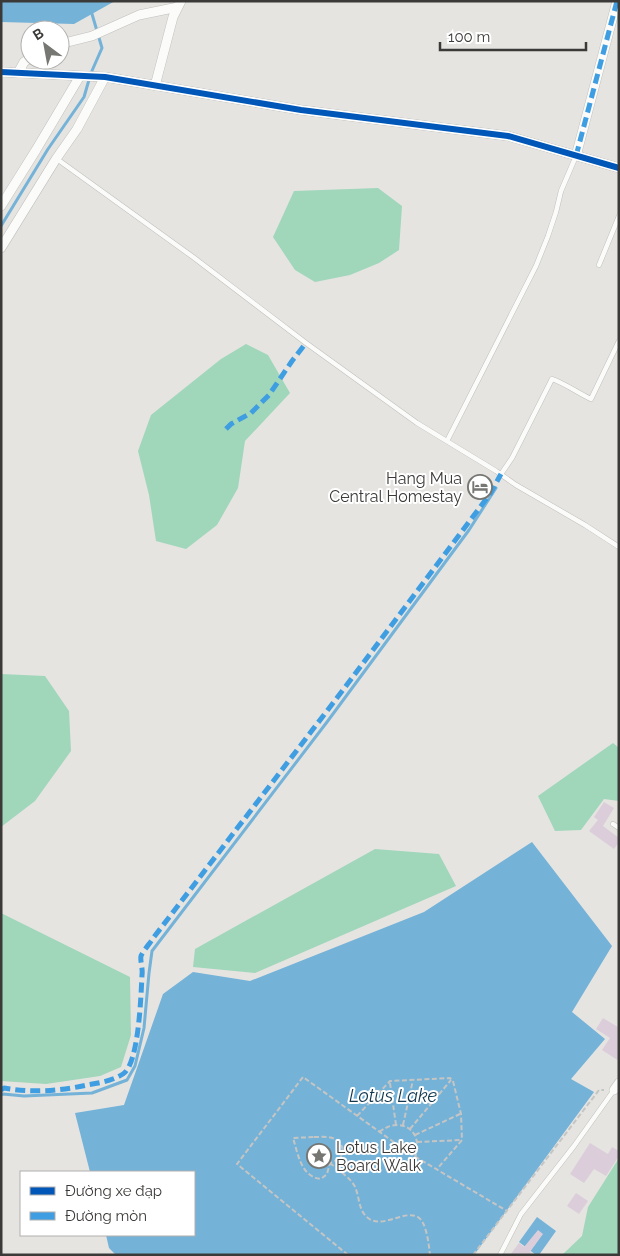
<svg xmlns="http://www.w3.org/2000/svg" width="620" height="1256" font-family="Raleway,sans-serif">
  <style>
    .forest { fill: #a0d6ba }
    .water { fill: #74b2d8 }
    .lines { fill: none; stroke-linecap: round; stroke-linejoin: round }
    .stream { stroke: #74b2d8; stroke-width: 3 }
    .building { fill: #dbceda }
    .lane-casing { stroke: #c0c0bd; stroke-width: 5.5 }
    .street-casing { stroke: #c0c0bd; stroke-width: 10 }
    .path { stroke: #c5c5c4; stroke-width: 2; stroke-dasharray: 5 2.5; stroke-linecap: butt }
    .lane { stroke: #fbfbfa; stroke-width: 4.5 }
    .street { stroke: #fbfbfa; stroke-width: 9 }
    .quiet { stroke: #3f9ee2; stroke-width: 5; stroke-dasharray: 10 5; stroke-linecap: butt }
    .cycleway-casing { stroke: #fff; stroke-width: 9 }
    .cycleway { stroke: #0057b8; stroke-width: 6 }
    .labels { text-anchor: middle; stroke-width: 4; stroke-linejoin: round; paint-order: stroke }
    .poi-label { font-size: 16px; fill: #3b3a38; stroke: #fff; text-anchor: end }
    .water-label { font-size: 18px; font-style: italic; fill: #12384f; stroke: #fff }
  </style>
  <rect width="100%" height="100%" fill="#e5e4e1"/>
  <path class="forest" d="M378,188l24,18 -3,44 -20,13 -29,12 -35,7 -20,-12 -22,-33 21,-46z
    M246,344l22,11 22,38 -45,48 -7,47 -21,37 -31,24 -30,-8 -7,-46 -11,-44 13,-36 70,-56z
    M1,674l44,2 24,35 2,40 -36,50 -34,26z
    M613,743l6,5v53l-15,-2 -23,31 -26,1 -17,-35z
    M375,849l64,5 17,32 -201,87 -62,-6 2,-18z
    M1,913l129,64 1,58 -10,32 -21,9 -54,8 -45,-3z
    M619,1158v97h-57l20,-19 6,-29z"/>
  <path class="water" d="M1,1h114l-41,23 -73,-2z
    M532,842l80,104 -40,66 33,27 -34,40 23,13 -120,163h-358l-7,-7 -3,-13h88v-63h-104l-15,-59 49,-8 39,-111 30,-22 57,9 174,-69z
    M537,1217l19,14 -17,24h-3l-17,-13z"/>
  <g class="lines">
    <path class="stream" d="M1,226l47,-77 36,-52 7,-24 11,-25 -10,-34
      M1,1095l2,-1 21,2 68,-3 35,-13 8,-14 9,-38 5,-55 3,-22 175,-229 142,-192 27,-42"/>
  </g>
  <path class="building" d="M604,802l10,6 -11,18 16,12v4l-5,7 -25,-18 9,-11 -4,-3z
    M603,1018l15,9 1,-1v35l-17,-11 8,-12 -14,-9z
    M590,1143l18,11 4,-7 7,4v5l-13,20 -12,-7 -10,14 -14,-9z
    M576,1193l12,8 -9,13 -12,-8z
    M538,1230l5,4 -13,18 4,3h-24l9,-12 5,4z"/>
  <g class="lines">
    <defs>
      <path id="lane" d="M57,159l136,98 113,86 111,80 79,48 20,14 69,40 34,22
        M599,265l20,-49
        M447,441l89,-175 12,-30 8,-24 5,-21 15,-35
        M501,474l11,-16 40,-79c14,5 26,14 39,20l28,-58
        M613,824l6,4
        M500,1255l21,-41 53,-68 40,-56"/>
      <path id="street" d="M60,44l32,-8 47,-21 39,-8
        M1,72l104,5 196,33 207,26 111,32
        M18,73l6,-11 6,-4
        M155,86l18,-69 8,-16
        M576,156l41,-155
        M1,206l35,-56 44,-74
        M1,248l55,-89 21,-30 28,-52
        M614,1090l5,-7"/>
    </defs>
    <use href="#lane" class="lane-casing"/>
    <use href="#street" class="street-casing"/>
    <path class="path" d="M390,1083l6,42
      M357,1116l33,-35 60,-3 3,3 8,33 1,26 -25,29
      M403,1125l10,-45
      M410,1129l41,-49
      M379,1132c6,-4 11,-7 18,-7 18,0 24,18 18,32
      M415,1135l45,-21
      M314,1137c7,0 15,-1 21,2 6,3 10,11 6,17 -2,4 -7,5 -11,7l-3,11 -6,5c-20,-2 -23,-25 -28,-41z
      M417,1142l45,-2
      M330,1163c7,6 22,16 25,24 5,11 3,23 13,31 18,14 48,-20 57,10 3,9 4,18 5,27
      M348,1255l-111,-91 66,-87 106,76 98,58
      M473,1255l126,-165h5"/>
    <use href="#lane" class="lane"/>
    <use href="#street" class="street"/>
    <path class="quiet" d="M576,156l41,-155
      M226,429l5,-5 20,-11 18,-18 23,-34 14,-18
      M1,1090l3,-2c27,5 56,3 83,-3 12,-2 25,-4 36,-11 16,-10 18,-80 19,-99 1,-6 -2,-14 -1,-19 2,-5 10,-14 13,-19l189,-247 147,-196 11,-20"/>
    <defs>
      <path id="cycleway" d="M1,72l104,5 196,33 207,26 111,32"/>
    </defs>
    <use href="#cycleway" class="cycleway-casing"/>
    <use href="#cycleway" class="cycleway"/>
  </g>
  <defs>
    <symbol id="hotel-ring" viewBox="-11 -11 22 22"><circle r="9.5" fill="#fff" stroke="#767673" stroke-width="1.5"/><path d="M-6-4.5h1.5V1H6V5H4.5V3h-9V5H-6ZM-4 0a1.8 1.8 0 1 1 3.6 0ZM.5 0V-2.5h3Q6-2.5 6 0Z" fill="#767673"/></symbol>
    <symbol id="sight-ring" viewBox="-11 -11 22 22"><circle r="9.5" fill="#fff" stroke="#767673" stroke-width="1.5"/><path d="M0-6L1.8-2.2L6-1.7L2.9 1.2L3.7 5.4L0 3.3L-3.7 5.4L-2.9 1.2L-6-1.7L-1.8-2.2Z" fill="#767673"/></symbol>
  </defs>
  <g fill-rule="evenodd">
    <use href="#hotel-ring" x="466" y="473" width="28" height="28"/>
    <use href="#sight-ring" x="305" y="1142" width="28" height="28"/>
  </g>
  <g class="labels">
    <g class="poi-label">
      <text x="462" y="484">Hang Mua<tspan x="462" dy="18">Central Homestay</tspan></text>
      <text x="336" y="1153" text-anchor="start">Lotus Lake<tspan x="336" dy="18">Board Walk</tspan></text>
    </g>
    <g class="water-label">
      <text x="393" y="1102">Lotus Lake</text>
    </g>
  </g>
  <rect width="620" height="1256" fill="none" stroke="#3b3a38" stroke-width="5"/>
  <rect x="20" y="1171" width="175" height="65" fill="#ffffff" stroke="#b1b0af"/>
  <rect x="30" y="1187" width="25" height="8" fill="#0057b8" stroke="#b1b0af"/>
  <text x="65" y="1196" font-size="15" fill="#3b3a38">Đường xe đạp</text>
  <rect x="30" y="1212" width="25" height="8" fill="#3f9ee2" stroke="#b1b0af"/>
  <text x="65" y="1221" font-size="15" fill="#3b3a38">Đường mòn</text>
  <g transform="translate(45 45) rotate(328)"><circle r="24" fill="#ffffff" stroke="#b1b0af"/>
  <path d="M0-4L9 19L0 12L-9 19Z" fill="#767673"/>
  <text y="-8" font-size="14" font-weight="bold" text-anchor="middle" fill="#3b3a38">B</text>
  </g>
  <path d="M440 42v8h146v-8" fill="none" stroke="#3b3a38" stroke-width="2.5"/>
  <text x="448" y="42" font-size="15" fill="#3b3a38" stroke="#ffffff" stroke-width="4" paint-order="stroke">100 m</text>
</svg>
